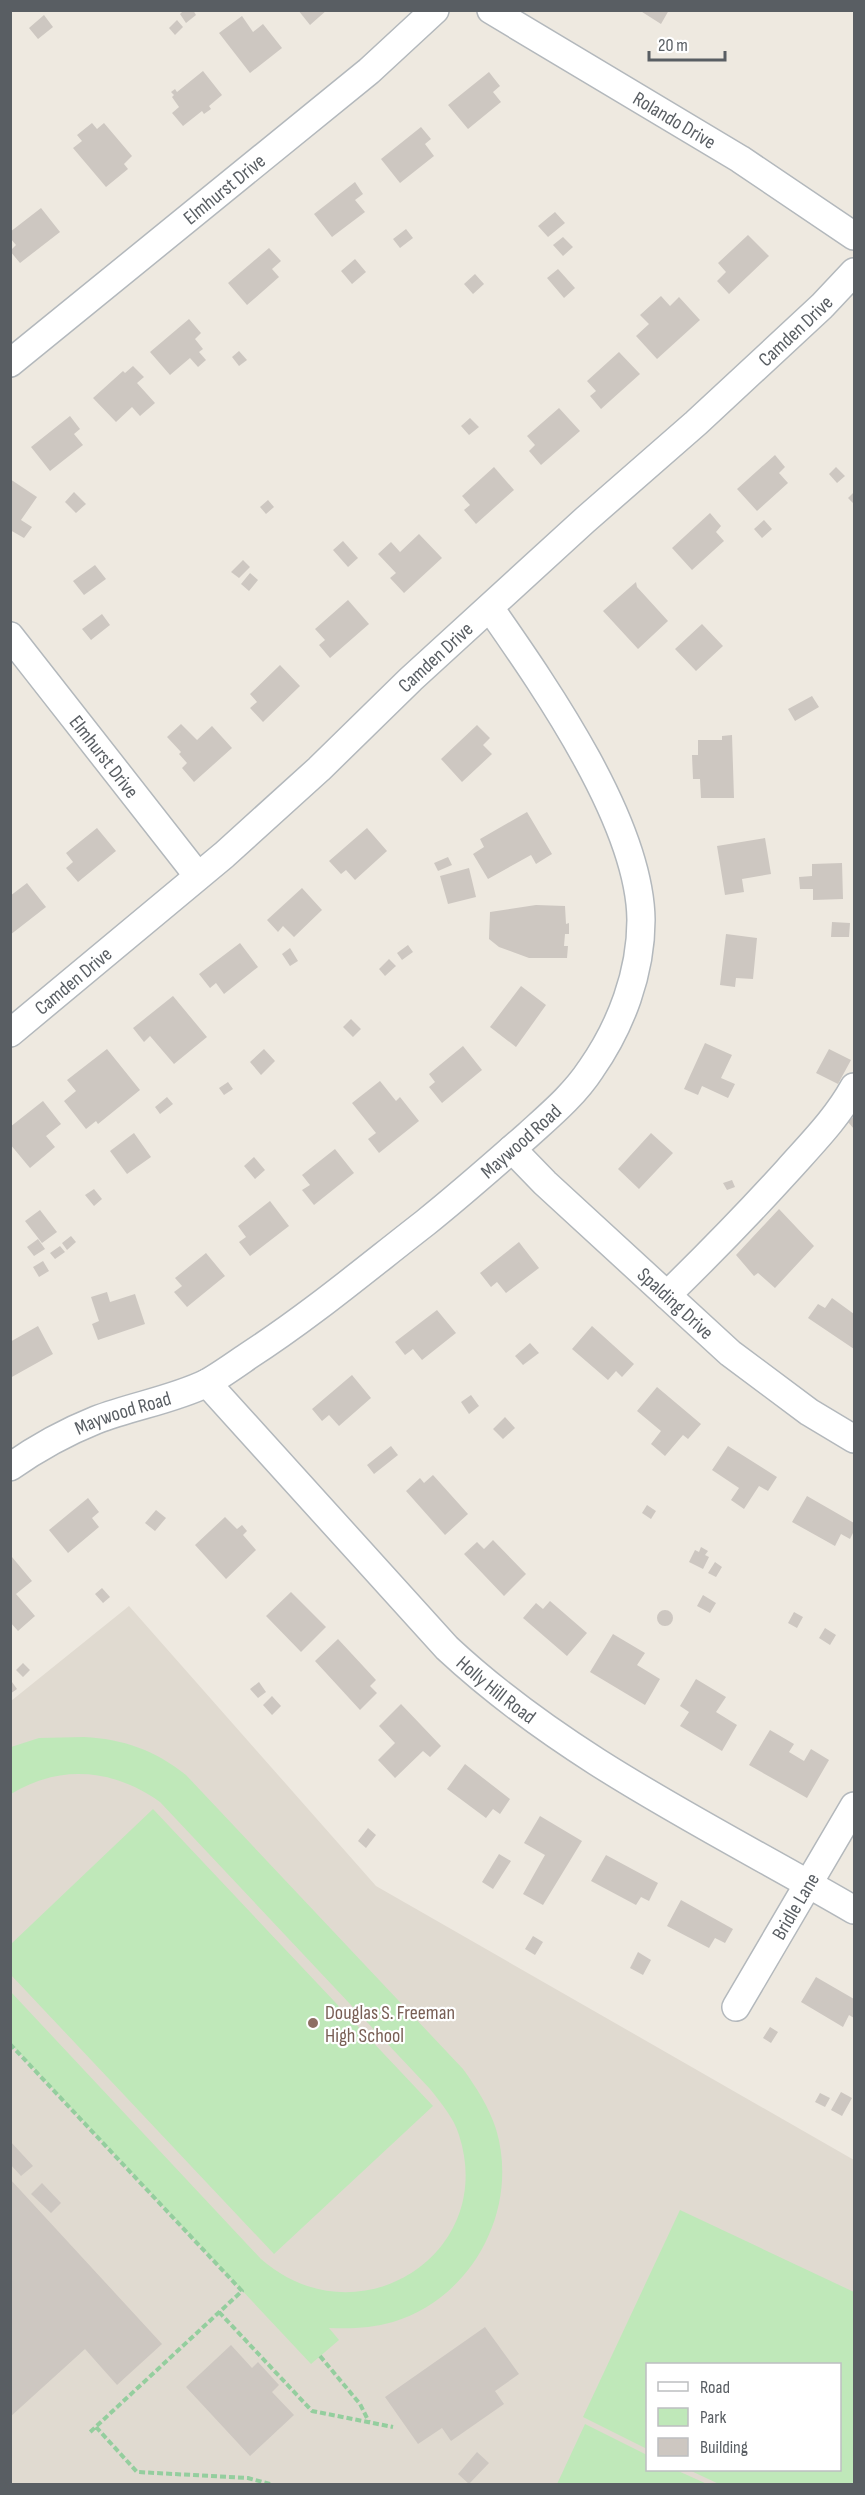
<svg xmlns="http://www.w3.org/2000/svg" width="865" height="2495" font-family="'Sofia Sans Condensed',sans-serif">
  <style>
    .education { fill: #e0dad0; fill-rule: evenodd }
    .green { fill: #bfe8b9 }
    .building { fill: #cdc7c1 }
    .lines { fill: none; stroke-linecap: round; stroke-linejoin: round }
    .minor-casing { stroke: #b3b8bc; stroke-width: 30 }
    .path { stroke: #94ce9e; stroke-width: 4; stroke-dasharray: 6 3; stroke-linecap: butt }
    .minor { stroke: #fff; stroke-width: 27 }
    .education-dot { fill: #8d6e63; stroke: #fff; stroke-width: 2 }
    .labels { text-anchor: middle; stroke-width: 4.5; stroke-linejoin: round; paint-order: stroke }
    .street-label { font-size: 20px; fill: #595e63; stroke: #fff }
    .education-label { font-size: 20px; fill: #785e54; stroke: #fff; text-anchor: start }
  </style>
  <rect width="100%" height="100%" fill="#eee9e0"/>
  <path class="education" d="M129,1606l247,280 478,274v324h-843v-783zM648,2364h192v106h-192z"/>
  <path class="green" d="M84,1737c39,2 71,13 102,38l277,294c13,18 26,38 33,60 24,79 -23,169 -103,193 -21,6 -42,7 -64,6l10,12 -28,24 -300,-320v-52l250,267c96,84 237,-4 198,-124 -5,-17 -18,-32 -29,-46l-270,-287c-46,-33 -100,-38 -149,-8v-47l28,-9z
    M153,1809l280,297 -159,148 -263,-279v-31z
    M680,2210l174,82v192h-135l-30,-14h151v-106h-192l-1,85 -64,-32z
    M585,2424l62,31 1,15h28l31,14h-150z"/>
  <path class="building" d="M184,10h9l3,5 -10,8 -6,-9z
    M298,10h29l-17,15z
    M639,10h30l-8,14z
    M44,15l9,12 -15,12 -9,-11z
    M242,16l11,16 10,-8 19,24 -32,25 -31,-40z
    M177,20l6,7 -8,8 -6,-7z
    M203,71l19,24 -13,11 2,3 -7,5 -2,-3 -19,15 -11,-13 7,-6 -7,-10 2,-2 -3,-3 4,-3 2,3z
    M489,72l11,14 -7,6 8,10 -33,27 -20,-24z
    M92,123l5,6 7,-6 28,33 -8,8 4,5 -22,18 -33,-39 9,-7 -5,-6z
    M421,127l10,12 -6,5 9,12 -34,27 -19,-24z
    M355,182l8,12 -8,6 10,12 -33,25 -18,-23z
    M41,208l19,24 -40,31 -10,-12 6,-6 -6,-7v-6z
    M555,212l10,11 -17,14 -10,-11z
    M406,229l7,9 -13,10 -7,-9z
    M748,235l21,21 -40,38 -12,-13 9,-9 -8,-9z
    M563,237l10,10 -10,9 -10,-11z
    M269,248l12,13 -9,8 7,8 -32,28 -19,-22z
    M355,259l11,13 -14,12 -11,-13z
    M558,269l17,19 -11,10 -17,-20z
    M475,274l9,10 -11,10 -9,-10z
    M661,296l9,10 9,-9 21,23 -43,39 -21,-23 13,-12 -9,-9z
    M189,319l12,14 -6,6 8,10 -4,3 7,8 -8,7 -8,-9 -20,17 -20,-23z
    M239,351l8,9 -8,6 -7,-9z
    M619,352l21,22 -39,35 -11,-13 6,-5 -9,-10z
    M133,366l11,11 -7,6 18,20 -15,13 -8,-9 -16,15 -23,-24 30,-27 2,2z
    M559,408l21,23 -39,34 -12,-14 6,-6 -8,-9z
    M70,416l10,13 -6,5 9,11 -33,26 -19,-24z
    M470,418l9,9 -10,8 -8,-9z
    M775,455l10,12 -6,6 9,10 -31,28 -20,-22z
    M494,467l20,23 -38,34 -12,-14 6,-5 -8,-9z
    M836,467l9,9 -8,7 -8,-9z
    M10,479l27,18 -16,23 11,7 -8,11 -14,-8z
    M74,492l12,12 -10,9 -11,-11z
    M854,492v12l-6,-6z
    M268,500l6,7 -8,7 -6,-7z
    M710,513l11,13 -5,6 8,9 -32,29 -20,-22z
    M764,520l8,9 -10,9 -8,-9z
    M419,534l23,24 -38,35 -14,-15 6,-5 -18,-19 13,-12 9,10z
    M343,541l15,17 -10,9 -15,-17z
    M243,560l7,7 -11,11 -8,-6z
    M95,565l11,14 -22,16 -11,-14z
    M250,573l8,7 -9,11 -8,-7z
    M636,582l1,5 31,34 -30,28 -35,-38z
    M348,600l21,24 -39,34 -11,-13 6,-5 -10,-11z
    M102,614l8,11 -19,15 -9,-11z
    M702,624l21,22 -27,25 -21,-22z
    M280,665l20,21 -37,36 -13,-14 7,-6 -7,-8z
    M812,696l7,11 -24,14 -7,-12z
    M181,724l16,16 15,-14 20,22 -38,34 -12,-14 5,-5 -8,-9 2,-2 -14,-15z
    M477,725l13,13 -7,7 9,9 -30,28 -21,-23z
    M732,735l2,63h-33l-1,-19h-7l-1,-24h6v-15h24v-4z
    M527,812l25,42 -16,10 -5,-9 -43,24 -15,-25 11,-7 -4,-8z
    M97,828l19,23 -38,31 -12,-14 7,-6 -7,-9z
    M367,828l20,23 -32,29 -9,-10 -5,4 -12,-13z
    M765,838l6,36 -29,5 2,13 -19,3 -8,-49z
    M448,857l4,8 -14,6 -4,-8z
    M842,863l1,36 -30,1v-11h-13l-1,-12 13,-1v-12z
    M469,868l7,29 -28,7 -8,-28z
    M27,883l19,24 -36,28v-39z
    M302,888l20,22 -28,27 -11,-11 -5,6 -11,-12z
    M536,905l29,1 1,18 3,-1v11h-4l-1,12h4l-1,12h-38l-30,-11 -10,-8 1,-27z
    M832,922l18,1 -1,14h-18z
    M726,934l31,4 -4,41 -17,-1 -1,9 -15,-2z
    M240,943l18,24 -34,27 -8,-11 -6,5 -11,-14z
    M408,945l5,7 -11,8 -5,-7z
    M290,948l8,13 -8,5 -8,-12z
    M389,959l7,7 -11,10 -6,-7z
    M521,986l25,19 -30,42 -26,-20z
    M173,996l34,41 -33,27 -24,-28 -6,6 -11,-14z
    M351,1019l10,10 -8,8 -10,-10z
    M705,1043l27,12 -11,23 14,6 -7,14 -26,-12 -4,9 -14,-6z
    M463,1046l19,24 -40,33 -13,-16 6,-5 -6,-8z
    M107,1049l33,41 -42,34 -2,-3 -10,8 -22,-28 12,-10 -9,-11z
    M264,1049l11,12 -14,14 -11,-13z
    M829,1049l22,11 -13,24 -22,-11z
    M380,1081l16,20 4,-4 19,24 -40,32 -11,-14 8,-6 -24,-30z
    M228,1082l5,7 -9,6 -5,-7z
    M167,1097l6,7 -13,10 -5,-7z
    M43,1101l18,23 -15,12 9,11 -25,21 -20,-24v-17z
    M854,1116v13l-6,-7z
    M134,1133l17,24 -24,17 -17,-23z
    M651,1133l22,20 -34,36 -21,-20z
    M335,1149l19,24 -40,32 -12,-15 8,-5 -8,-10z
    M254,1157l11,13 -10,9 -11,-13z
    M732,1180l3,7 -8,3 -4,-7z
    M94,1189l8,10 -8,7 -9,-11z
    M270,1201l19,25 -39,30 -11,-14 7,-5 -8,-11z
    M779,1209l35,37 -39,42 -17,-15 -4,3 -18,-21z
    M40,1210l17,22 -15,11 -17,-22z
    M71,1236l5,6 -9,8 -5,-7z
    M38,1239l7,10 -11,7 -7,-9z
    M519,1242l20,26 -33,25 -9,-11 -6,5 -11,-14z
    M60,1246l5,6 -10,7 -5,-6z
    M206,1253l19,23 -38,31 -13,-15 8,-6 -7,-8z
    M43,1261l6,10 -10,6 -6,-10z
    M107,1292l3,10 25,-8 10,30 -47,16 -6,-16 7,-3 -8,-24z
    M832,1298l22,16v35l-46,-31 10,-14 7,4z
    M437,1310l19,23 -34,27 -9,-11 -8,6 -10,-13z
    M38,1326l15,28 -43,24v-36z
    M592,1326l42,38 -12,13 -6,-6 -8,9 -36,-31z
    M530,1343l9,10 -16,12 -8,-9z
    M352,1375l19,23 -32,28 -10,-11 -7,6 -10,-12z
    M657,1387l44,37 -13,15 -5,-4 -18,21 -14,-12 10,-13 -24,-20z
    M471,1395l8,11 -10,8 -8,-12z
    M505,1417l10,11 -12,11 -10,-10z
    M391,1446l7,9 -24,19 -7,-9z
    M728,1446l49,31 -9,14 -9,-5 -15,23 -13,-9 8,-12 -27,-18z
    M433,1475l35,39 -23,21 -39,-44 14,-13 4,5z
    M807,1496l47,27v8l-4,8 -9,-5 -6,12 -43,-24z
    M88,1498l11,14 -7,6 7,9 -31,26 -19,-23z
    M647,1505l9,6 -5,8 -9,-6z
    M156,1510l10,8 -11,13 -10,-8z
    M225,1517l12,12 5,-4 5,6 -4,4 13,15 -30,29 -31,-34z
    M493,1540l33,34 -22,22 -40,-42 13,-12 7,7z
    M701,1547l7,4 -3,4 4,2 -6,12 -14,-7 6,-12 4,2z
    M12,1557l20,24 -16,13 19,22 -17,15 -8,-9z
    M715,1562l7,5 -6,10 -8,-4z
    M102,1588l8,9 -7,6 -8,-9z
    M291,1592l35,35 -25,25 -35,-36z
    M703,1595l13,8 -6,10 -13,-7z
    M550,1601l37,32 -20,23 -44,-38 13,-15 7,6z
    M657 1618a8 8 0 1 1 16 0a8 8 0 1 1-16 0Z
    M794,1612l9,5 -6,11 -9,-5z
    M825,1628l11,7 -6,10 -11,-7z
    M613,1634l32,19 -8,12 23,14 -15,26 -55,-33z
    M338,1639l38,41 -6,6 7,7 -17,17 -45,-49z
    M23,1663l7,7 -7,7 -7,-7z
    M696,1679l30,18 -10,15 21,13 -15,26 -42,-25 9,-14 -9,-6z
    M12,1682l5,7 -7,5v-11z
    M259,1682l7,10 -8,6 -8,-9z
    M272,1696l9,10 -9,9 -9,-10z
    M401,1704l40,42 -11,11 -7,-6 -28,27 -17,-18 17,-17 -16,-17z
    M770,1730l24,14 -5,8 15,9 7,-12 18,11 -22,38 -58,-33z
    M465,1764l45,35 -10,15 -7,-5 -7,9 -39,-29z
    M540,1816l42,25 -39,64 -20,-11 22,-39 -21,-12z
    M368,1828l8,7 -10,13 -8,-7z
    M499,1854l12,7 -18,28 -11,-7z
    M606,1855l52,28 -9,18 -8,-4 -5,8 -45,-24z
    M681,1900l52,29 -8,14 -10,-5 -6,10 -42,-22z
    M533,1936l10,6 -8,13 -10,-6z
    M638,1952l13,8 -8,15 -13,-7z
    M816,1977l38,22v19l-5,-3 -6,12 -42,-25z
    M770,2027l8,5 -7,11 -8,-5z
    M841,2092l11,6 -10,18 -11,-6z
    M820,2093l10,5 -5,9 -10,-5z
    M10,2141l23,25 -12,10 -11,-12z
    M10,2179l152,165 -45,41 -32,-36 -75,68z
    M42,2183l19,20 -10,10 -20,-19z
    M485,2327l34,47 -24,17 9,13 -53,37 -9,-13 -24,16 -33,-47z
    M231,2345l21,23 6,-6 21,23 -7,7 22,23 -44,41 -64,-69z
    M477,2452l12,11 -20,21 -11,-10z"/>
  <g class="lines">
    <defs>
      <g id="minor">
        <path id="s1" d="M491,10l249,149 114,77"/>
        <path id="s2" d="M10,363l359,-292 66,-61"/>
        <path id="s3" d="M10,636l188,240"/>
        <path id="s4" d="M10,1033l214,-178 95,-86 92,-90 174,-159 111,-97 126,-117 32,-34"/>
        <path id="s5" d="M512,1149l33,34 185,170 79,59 45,27"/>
        <path d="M667,1295c42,-41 82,-82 121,-125 24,-27 49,-52 66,-83"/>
        <path id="s6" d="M207,1383l240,265c119,111 268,181 407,262"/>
        <path id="s7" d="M10,1467c27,-19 56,-35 86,-47 36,-14 76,-20 111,-37 14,-8 28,-18 41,-27 62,-40 119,-88 177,-133 35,-28 69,-58 103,-88 22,-20 46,-40 63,-66 30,-43 50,-96 50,-149 -1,-98 -96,-233 -151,-312"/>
        <path id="s8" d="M736,2007l118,-201"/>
      </g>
    </defs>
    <use href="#minor" class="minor-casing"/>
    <path class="path" d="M10,2044l232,247 -154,143
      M219,2312l93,99 81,16
      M320,2356l40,48 9,18
      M96,2427l41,45 111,6 22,6"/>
    <use href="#minor" class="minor"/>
  </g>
  <circle class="education-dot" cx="313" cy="2023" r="6"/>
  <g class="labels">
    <g class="street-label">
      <text dy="7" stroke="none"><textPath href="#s1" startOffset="214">Rolando Drive</textPath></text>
      <text dy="7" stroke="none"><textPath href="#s2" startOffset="276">Elmhurst Drive</textPath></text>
      <text dy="7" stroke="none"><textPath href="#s4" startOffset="1054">Camden Drive</textPath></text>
      <text dy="7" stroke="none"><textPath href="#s4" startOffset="568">Camden Drive</textPath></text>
      <text dy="7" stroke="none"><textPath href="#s3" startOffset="153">Elmhurst Drive</textPath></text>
      <text dy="7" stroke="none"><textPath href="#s4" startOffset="82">Camden Drive</textPath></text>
      <text dy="7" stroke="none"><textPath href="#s7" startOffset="612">Maywood Road</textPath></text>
      <text dy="7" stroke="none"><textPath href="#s5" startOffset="225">Spalding Drive</textPath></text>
      <text dy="7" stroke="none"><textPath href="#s7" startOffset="126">Maywood Road</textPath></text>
      <text dy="7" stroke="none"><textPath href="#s6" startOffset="422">Holly Hill Road</textPath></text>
      <text dy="7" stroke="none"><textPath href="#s8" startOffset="117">Bridle Lane</textPath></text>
    </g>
    <g class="education-label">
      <text x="325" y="2019">Douglas S. Freeman<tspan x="325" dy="23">High School</tspan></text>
    </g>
  </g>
  <rect width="865" height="2495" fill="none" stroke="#595e63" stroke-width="24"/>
  <rect x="646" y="2363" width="195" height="108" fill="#ffffff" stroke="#bdbfc1" stroke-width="1.5"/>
  <rect x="658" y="2382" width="30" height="9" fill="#ffffff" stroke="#bdbfc1" stroke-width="1.5"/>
  <text x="700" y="2393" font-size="18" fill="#595e63">Road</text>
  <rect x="658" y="2408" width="30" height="18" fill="#bfe8b9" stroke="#bdbfc1" stroke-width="1.5"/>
  <text x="700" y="2423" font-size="18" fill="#595e63">Park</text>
  <rect x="658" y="2438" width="30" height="18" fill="#cdc7c1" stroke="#bdbfc1" stroke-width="1.5"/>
  <text x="700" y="2453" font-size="18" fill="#595e63">Building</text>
  <path d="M649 51v9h76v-9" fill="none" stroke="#595e63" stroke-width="3"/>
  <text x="658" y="51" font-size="18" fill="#595e63" stroke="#ffffff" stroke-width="4.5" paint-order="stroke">20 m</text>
</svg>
